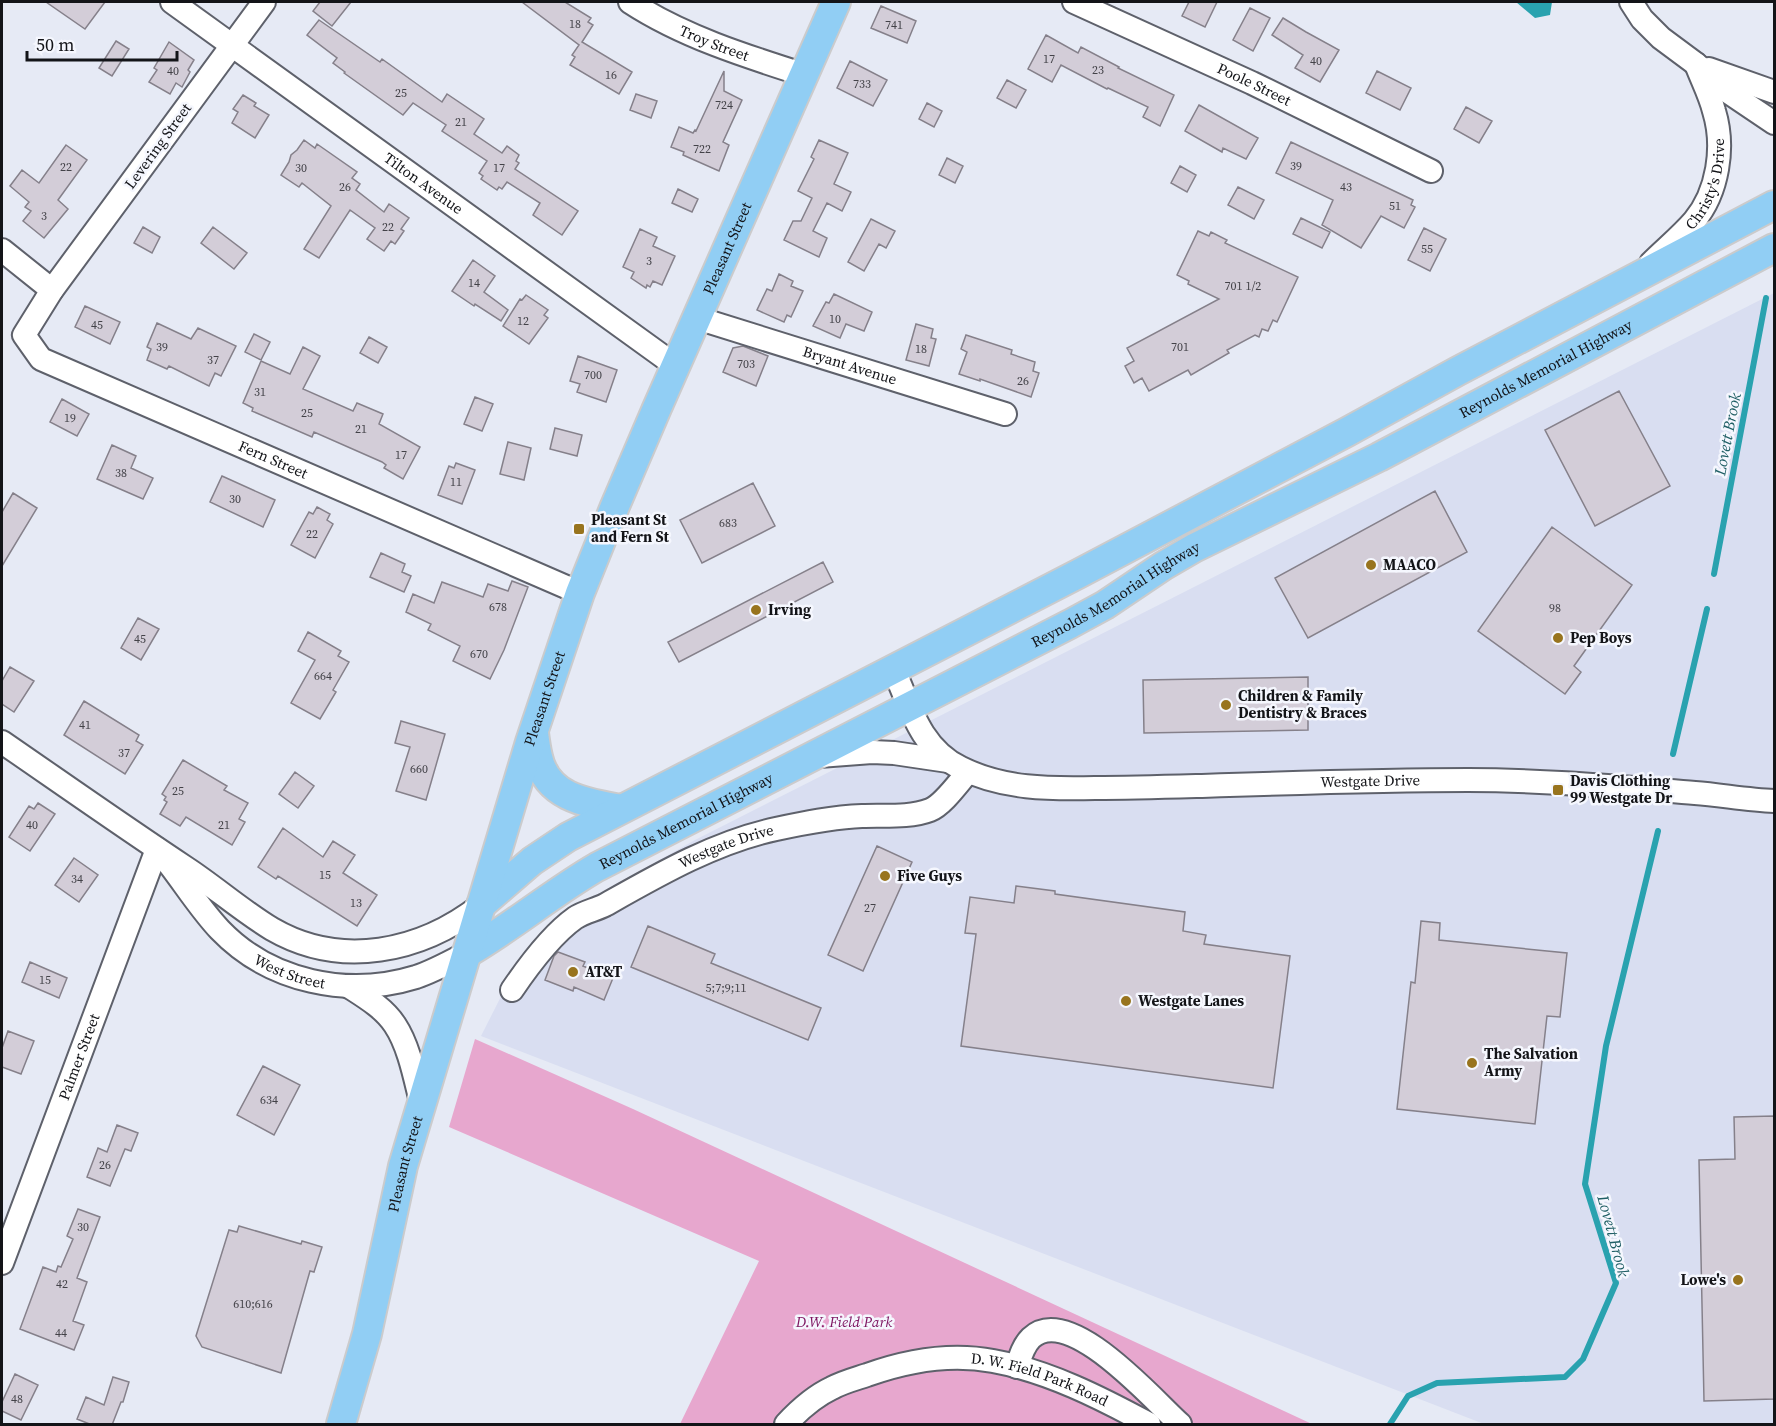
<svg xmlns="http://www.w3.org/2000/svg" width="1776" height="1426" font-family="'Source Serif 4',serif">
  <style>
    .built { fill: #d9def1 }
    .green { fill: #e7a7ce }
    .water { fill: #29a2af }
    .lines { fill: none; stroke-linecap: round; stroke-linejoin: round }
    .stream { stroke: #29a2af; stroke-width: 6 }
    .building { fill: #d3cdd8; stroke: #85808a; stroke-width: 1.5 }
    .minor-casing { stroke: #5e616b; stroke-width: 26 }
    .major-casing { stroke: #cbcbcc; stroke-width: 32 }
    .minor { stroke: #fff; stroke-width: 22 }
    .major { stroke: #91cef4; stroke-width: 28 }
    .poi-dot { fill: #98741e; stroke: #f5f7fe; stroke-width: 2 }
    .labels { text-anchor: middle; stroke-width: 5; stroke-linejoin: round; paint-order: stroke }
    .number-label { font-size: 12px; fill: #434248 }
    .street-label { font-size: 15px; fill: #131418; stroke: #f5f7fe }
    .poi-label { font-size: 15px; font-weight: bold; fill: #131418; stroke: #f5f7fe; text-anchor: start }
    .park-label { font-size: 15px; font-style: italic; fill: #7d1460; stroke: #f5f7fe }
    .water-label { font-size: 16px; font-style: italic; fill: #205f65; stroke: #f5f7fe }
  </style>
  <rect width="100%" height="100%" fill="#e6eaf5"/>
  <path class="built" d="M1774,293v1131h-290l-1003,-388 41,-81 63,-53 110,-62z"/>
  <path class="green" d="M475,1039l158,70 679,315h-632l79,-163 -310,-134z"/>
  <path class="water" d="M1516,2h36l-2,13 -15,3z"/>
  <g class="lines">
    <path class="stream" d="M1714,574l52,-276
      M1673,754l34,-145
      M1390,1424l18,-28 29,-13 128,-6 18,-18 33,-76 -31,-99 21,-138 52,-215"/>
  </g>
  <path class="building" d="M46,2h59l-20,27z
    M320,2h31l-19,24 -19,-15z
    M522,2h43l26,16 -3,4 5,3 -11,17 50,30 -13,22 -49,-29 5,-8 -3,-2 7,-10z
    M1189,2h28l-12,25 -23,-11z
    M881,6l35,15 -9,22 -36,-15z
    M1250,8l20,10 -17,33 -20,-11z
    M1283,18l23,14 33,18 -19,32 -25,-14 8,-13 -31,-20z
    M319,20l61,42 2,-3 60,43 5,-8 37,25 -10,15 28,19 5,-7 12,9 -3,6 3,2 -4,6 63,42 -16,24 -29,-20 7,-12 -33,-21 -5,7 -3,-2 -2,3 -16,-11 2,-3 -4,-3 8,-12 -45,-30 4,-6 -33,-22 -10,12 -59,-42 1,-1 -12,-9 4,-5 -30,-23z
    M1046,35l32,18 3,-6 38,20 -1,1 56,27 -14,31 -17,-9 5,-10 -40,-19 -1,1 -46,-24 -9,17 -24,-13z
    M116,41l13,8 -17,27 -13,-8z
    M169,42l25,18 -6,10 2,2 -8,15 -6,-4 -6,11 -21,-12 8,-12 -3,-2z
    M850,61l37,19 -14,26 -36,-18z
    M724,71v20l18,9 -19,42 6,3 -10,26 -36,-16 1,-3 -13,-5 8,-20 14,6 2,-3 1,1z
    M1377,71l34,17 -11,22 -34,-17z
    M1007,80l19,10 -10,18 -19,-10z
    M636,94l21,7 -6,17 -21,-8z
    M243,95l13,8 -2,3 15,9 -14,23 -23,-15 6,-11 -5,-3z
    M927,103l15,8 -8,16 -15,-8z
    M1199,105l59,33 -12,21 -23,-11 -1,4 -37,-21z
    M1466,107l26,14 -13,22 -25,-14z
    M304,140l11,8 2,-4 40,28 -5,6 8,6 -4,6 28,22 5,-8 20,14 -8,11 3,2 -9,13 -4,-3 -7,10 -17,-12 8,-11 -25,-18 -31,48 -15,-9 27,-43 -29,-23 -3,4 -18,-12 8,-13 2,-7 6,-5z
    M819,140l29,13 -14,31 17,8 -9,19 -15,-8 -14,28 14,7 -8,19 -35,-17 9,-19h8l11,-23 -14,-7 16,-32 -3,-2z
    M1291,142l122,58 -2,5 4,2 -11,21 -23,-12 -20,32 -39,-23 11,-25 -57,-27z
    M66,145l21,15 -29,40 10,9 -24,29 -21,-17 8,-10 -6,-4 4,-5 -19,-16 12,-16 17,13z
    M947,158l16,8 -8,17 -16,-8z
    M1180,166l16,9 -9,17 -16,-9z
    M1238,187l26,13 -10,19 -26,-14z
    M678,189l20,10 -6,13 -20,-9z
    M1301,218l29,14 -8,16 -29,-14z
    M871,219l24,12 -9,17 -7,-4 -15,27 -16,-9z
    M143,227l17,10 -8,16 -18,-10z
    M213,227l34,26 -13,16 -33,-26z
    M1424,228l22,11 -16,32 -22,-11z
    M640,229l17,8 -4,9 22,10 -13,29 -9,-4 -3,6 -3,-2 -1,3 -15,-10 3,-6 -11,-5z
    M1198,231l11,5 2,-4 16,8 -2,3 73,34 -21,45 -4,-2 -5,11 -6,-2 -3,8 -4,-2 -28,15 2,3 -38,22 -3,-5 -39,21 -7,-13 -8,5 -9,-17 9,-5 -7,-13 92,-49 -31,-15 1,-3 -12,-6z
    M473,260l22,16 -11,16 24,18 -7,11 -26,-17 -1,2 -22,-15z
    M779,274l14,7 -2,5 12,5 -12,26 -4,-2 -3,7 -27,-12 10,-21 5,2z
    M834,294l38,18 -8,19 -18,-7 -6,14 -27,-12 13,-24 3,1z
    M526,295l22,15 -4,5 4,3 -19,26 -26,-18 17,-27 2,1z
    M85,306l35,16 -10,22 -35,-17z
    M157,323l34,16 7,-11 38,18 -15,30 -6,-3 -6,13 -40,-20 -2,3 -20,-9 4,-11 -4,-2z
    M916,324l17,5 -2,9 5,1 -7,27 -23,-6z
    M254,334l16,8 -9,18 -16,-8z
    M966,335l46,15 -1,4 24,8 -2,9 6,2 -8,24 -51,-18v2l-21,-7 8,-22 -6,-3z
    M369,337l18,10 -9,16 -18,-10z
    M743,346l25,10 -12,30 -33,-14 10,-24z
    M303,347l17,9 -17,33 50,22 4,-8 26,11 -4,10 41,23 -17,32 -19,-11 2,-3 -4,-3 -68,-30 -2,5 -60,-26 1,-3 -10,-5 18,-42 29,13z
    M578,356l39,14 -11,32 -29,-10 3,-8 -10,-3z
    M1619,391l51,95 -75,40 -50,-96z
    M475,397l18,7 -11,27 -18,-7z
    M62,399l27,15 -12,22 -27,-14z
    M555,428l27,7 -5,21 -27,-7z
    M508,442l23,6 -7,32 -24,-6z
    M112,445l24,11 -5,12 22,10 -10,21 -46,-20z
    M456,463l19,7 -13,34 -24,-9 11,-29 5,2z
    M222,476l53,24 -12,27 -53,-25z
    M753,483l22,43 -73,37 -22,-43z
    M1435,491l32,61 -159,86 -33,-60z
    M13,493l24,15 -35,58v-54z
    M317,507l13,7 -3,6 6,4 -18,34 -24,-13 18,-33 4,2z
    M1552,527l80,58 -58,81 7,6 -16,22 -87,-63z
    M381,553l24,11 -3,8 9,4 -7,16 -34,-15z
    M823,562l10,20 -154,80 -11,-20z
    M512,581l16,6 -24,63 -14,29 -37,-18 7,-15 -32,-16 3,-6 -25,-12 7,-18 21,9 8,-21 41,15 5,-13 20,7z
    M138,618l21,11 -18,31 -20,-12z
    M308,632l33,19 -3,5 11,6 -16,28 3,2 -16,27 -29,-16 24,-43 -17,-9z
    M10,667l24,14 -20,31 -12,-8v-23z
    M1308,677v53l-164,3 -1,-53z
    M84,701l55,34 -3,6 7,4 -18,29 -61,-39z
    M401,721l44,13 -19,66 -30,-9 14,-44 -15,-4z
    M183,760l44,26 -3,4 24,13 -9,16 6,3 -13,23 -46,-28 -6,9 -20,-12 7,-12 -3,-2 2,-3 -4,-3z
    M295,772l19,14 -16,22 -19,-14z
    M38,803l17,11 -25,37 -21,-14 20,-31 5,3z
    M283,828l40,29 10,-16 22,14 -12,18 34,22 -20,31 -79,-50 -2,3 -18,-12z
    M877,846l35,16 -49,109 -35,-16z
    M74,858l24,17 -19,27 -24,-17z
    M1016,886l39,5v3l130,18 -2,19 23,4 -2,9 86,12 -17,132 -312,-42 15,-112 -11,-1 5,-36 44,6z
    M1421,921l19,2 -1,17 128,13 -7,64 -13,-1 -12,108 -138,-15 14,-127 4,1z
    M648,926l67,28 -4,9 110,45 -13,32 -177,-73z
    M558,952l27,10 -2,4 30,12 -9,22 -30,-13 -1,4 -28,-11 9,-24z
    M30,962l37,16 -8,20 -37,-16z
    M8,1031l26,10 -13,33 -19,-7v-19z
    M263,1066l37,19 -26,50 -37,-20z
    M1774,1116v283l-70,2 -5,-241 36,-1 -1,-42z
    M117,1125l21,8 -7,18 -6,-2 -15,37 -23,-9 11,-29 9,4z
    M78,1209l22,8 -23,61 10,4 -14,39 11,4 -10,25 -54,-21 23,-62 13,5 2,-6 3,1 12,-28 -6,-3z
    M239,1226l62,18 1,-3 20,6 -8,25 -4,-1 -29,102 -79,-26 -6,-11 33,-106 8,2z
    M15,1374l23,11 -17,35 -19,-9v-9z
    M113,1377l16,5 -6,20h-2l-9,23h-20l-15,-6 9,-22 18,8z"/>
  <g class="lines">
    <defs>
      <g id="minor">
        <path id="s1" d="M172,2l504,364"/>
        <path id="s2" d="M264,2l-212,288 -28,45 17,24 539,234"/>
        <path id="s3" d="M630,2c52,34 115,54 175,73"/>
        <path id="s4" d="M1074,2l178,81 179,88"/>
        <path d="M1631,2l11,17 19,19 35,26 32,28 46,31"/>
        <path d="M1709,69l65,23"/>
        <path d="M2,250l50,40"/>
        <path id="s5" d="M1651,263c14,-14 30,-27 43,-42 24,-29 31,-74 20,-110 -4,-16 -12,-31 -18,-47"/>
        <path id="s6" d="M697,318l308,96"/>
        <path id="s7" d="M894,670c16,37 27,79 67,98 42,21 88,21 134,20 35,0 69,-1 104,-2 90,-3 179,-6 269,-6 76,0 151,7 227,13 26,2 53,7 79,8"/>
        <path d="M2,742c61,42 122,85 184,126 29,19 56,43 86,61 69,40 149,23 209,-24"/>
        <path d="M819,756l53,-4 22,1 54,8"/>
        <path id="s8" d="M169,864c17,22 32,46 51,66 50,52 128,68 196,47 18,-6 34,-15 51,-24"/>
        <path d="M348,986c17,11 36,22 47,39 14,21 20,53 26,77"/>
        <path id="s9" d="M512,990c17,-25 39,-55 63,-72 9,-6 20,-8 30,-13 53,-30 110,-63 171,-76 28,-6 57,-12 86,-13 21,-1 47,2 68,-6 13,-5 29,-28 38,-38"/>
        <path id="s10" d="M2,1263l155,-414"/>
        <path d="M1017,1367c3,-10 6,-21 14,-29 38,-36 123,63 149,86"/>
        <path id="s11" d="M786,1424c13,-14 29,-28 46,-36 11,-6 23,-9 35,-13 39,-14 84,-22 126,-14 55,10 108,37 156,63"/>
      </g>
      <g id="major">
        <path d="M534,733c1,8 2,16 4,24 9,41 49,46 83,52"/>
        <path d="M481,905l51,-44 36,-24 510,-263 269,-142 111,-61 316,-166"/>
        <path id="s12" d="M467,953c45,-26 85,-60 130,-86l473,-243 35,-19 58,-39 31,-18 185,-91 395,-209"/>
        <path id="s13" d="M341,1424l26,-90 36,-168 127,-424 50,-149 35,-87 42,-98 179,-406"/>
      </g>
    </defs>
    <use href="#minor" class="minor-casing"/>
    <use href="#major" class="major-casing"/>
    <use href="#minor" class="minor"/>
    <use href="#major" class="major"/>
  </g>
  <g class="poi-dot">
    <rect x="573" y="523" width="12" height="12" rx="3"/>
    <circle cx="1371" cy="565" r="6"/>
    <circle cx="756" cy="610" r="6"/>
    <circle cx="1558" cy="638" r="6"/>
    <circle cx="1226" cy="705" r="6"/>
    <rect x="1552" y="784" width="12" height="12" rx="3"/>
    <circle cx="885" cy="876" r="6"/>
    <circle cx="573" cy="972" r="6"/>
    <circle cx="1126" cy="1001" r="6"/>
    <circle cx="1472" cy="1063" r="6"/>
    <circle cx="1738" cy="1280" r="6"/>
  </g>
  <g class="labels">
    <g class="number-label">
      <text x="575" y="28">18</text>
      <text x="894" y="29">741</text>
      <text x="1049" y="63">17</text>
      <text x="1316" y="65">40</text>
      <text x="1098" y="74">23</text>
      <text x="173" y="75">40</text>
      <text x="611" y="79">16</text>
      <text x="862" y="88">733</text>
      <text x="401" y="97">25</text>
      <text x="724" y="109">724</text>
      <text x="461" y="126">21</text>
      <text x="702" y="153">722</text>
      <text x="1296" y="170">39</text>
      <text x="66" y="171">22</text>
      <text x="301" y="172">30</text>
      <text x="499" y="172">17</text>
      <text x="345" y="191">26</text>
      <text x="1346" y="191">43</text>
      <text x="1395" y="210">51</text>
      <text x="44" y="220">3</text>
      <text x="388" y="231">22</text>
      <text x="1427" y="253">55</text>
      <text x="649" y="265">3</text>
      <text x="474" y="287">14</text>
      <text x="1243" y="290">701 1/2</text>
      <text x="835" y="323">10</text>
      <text x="523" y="325">12</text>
      <text x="97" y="329">45</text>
      <text x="162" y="351">39</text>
      <text x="1180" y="351">701</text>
      <text x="921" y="353">18</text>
      <text x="213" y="364">37</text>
      <text x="746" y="368">703</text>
      <text x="593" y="379">700</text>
      <text x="1023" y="385">26</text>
      <text x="260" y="396">31</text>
      <text x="307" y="417">25</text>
      <text x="70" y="422">19</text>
      <text x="361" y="433">21</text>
      <text x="401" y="459">17</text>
      <text x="121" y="477">38</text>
      <text x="456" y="486">11</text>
      <text x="235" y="503">30</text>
      <text x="728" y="527">683</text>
      <text x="312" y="538">22</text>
      <text x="498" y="611">678</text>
      <text x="1555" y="612">98</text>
      <text x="140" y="643">45</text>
      <text x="479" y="658">670</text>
      <text x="323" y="680">664</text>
      <text x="85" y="729">41</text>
      <text x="124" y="757">37</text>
      <text x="419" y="773">660</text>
      <text x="178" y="795">25</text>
      <text x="32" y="829">40</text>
      <text x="224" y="829">21</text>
      <text x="325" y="879">15</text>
      <text x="77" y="883">34</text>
      <text x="356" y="907">13</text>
      <text x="870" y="912">27</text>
      <text x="45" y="984">15</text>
      <text x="726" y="992">5;7;9;11</text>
      <text x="269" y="1104">634</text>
      <text x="105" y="1169">26</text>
      <text x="83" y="1231">30</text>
      <text x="62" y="1288">42</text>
      <text x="253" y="1308">610;616</text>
      <text x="61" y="1337">44</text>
      <text x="17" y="1403">48</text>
    </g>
    <g class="street-label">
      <text dy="5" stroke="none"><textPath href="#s3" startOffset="94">Troy Street</textPath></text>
      <text dy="5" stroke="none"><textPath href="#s4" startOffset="198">Poole Street</textPath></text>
      <text transform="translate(158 146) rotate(-54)" y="5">Levering Street</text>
      <text dy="5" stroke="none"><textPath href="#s5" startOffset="100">Christy's Drive</textPath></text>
      <text dy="5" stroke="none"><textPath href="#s1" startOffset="310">Tilton Avenue</textPath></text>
      <text dy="5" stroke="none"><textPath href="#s13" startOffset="1240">Pleasant Street</textPath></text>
      <text dy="5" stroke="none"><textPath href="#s6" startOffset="160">Bryant Avenue</textPath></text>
      <text dy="5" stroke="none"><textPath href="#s12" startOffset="1228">Reynolds Memorial Highway</textPath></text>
      <text dy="5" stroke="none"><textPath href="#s2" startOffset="693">Fern Street</textPath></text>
      <text dy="5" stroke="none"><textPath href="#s12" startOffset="742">Reynolds Memorial Highway</textPath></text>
      <text dy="5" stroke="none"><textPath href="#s13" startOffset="754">Pleasant Street</textPath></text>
      <text dy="5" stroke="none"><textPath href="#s7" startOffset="534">Westgate Drive</textPath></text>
      <text dy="5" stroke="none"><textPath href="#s12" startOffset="256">Reynolds Memorial Highway</textPath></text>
      <text dy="5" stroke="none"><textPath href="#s9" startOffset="264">Westgate Drive</textPath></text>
      <text dy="5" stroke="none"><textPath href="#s8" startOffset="166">West Street</textPath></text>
      <text dy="5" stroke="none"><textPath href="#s10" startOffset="220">Palmer Street</textPath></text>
      <text dy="5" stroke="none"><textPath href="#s13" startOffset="268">Pleasant Street</textPath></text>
      <text dy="5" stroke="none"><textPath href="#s11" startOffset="274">D. W. Field Park Road</textPath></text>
    </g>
    <g class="poi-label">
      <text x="591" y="525">Pleasant St<tspan x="591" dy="17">and Fern St</tspan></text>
      <text x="1383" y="570">MAACO</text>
      <text x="768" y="615">Irving</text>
      <text x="1570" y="643">Pep Boys</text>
      <text x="1238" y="701">Children &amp; Family<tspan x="1238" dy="17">Dentistry &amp; Braces</tspan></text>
      <text x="1570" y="786">Davis Clothing<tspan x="1570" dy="17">99 Westgate Dr</tspan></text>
      <text x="897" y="881">Five Guys</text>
      <text x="585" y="977">AT&amp;T</text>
      <text x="1138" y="1006">Westgate Lanes</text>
      <text x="1484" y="1059">The Salvation<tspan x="1484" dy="17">Army</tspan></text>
      <text x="1726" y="1285" text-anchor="end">Lowe's</text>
    </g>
    <g class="park-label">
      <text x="844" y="1327">D.W. Field Park</text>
    </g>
    <g class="water-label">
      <text transform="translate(1727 434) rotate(-79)" y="6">Lovett Brook</text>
      <text transform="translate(1614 1236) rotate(75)" y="6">Lovett Brook</text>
    </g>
  </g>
  <rect width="1776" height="1426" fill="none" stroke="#131418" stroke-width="6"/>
  <path d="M27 51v9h150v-9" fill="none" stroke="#131418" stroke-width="3"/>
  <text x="36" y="51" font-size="18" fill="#131418" stroke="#f5f7fe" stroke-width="4.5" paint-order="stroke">50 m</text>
</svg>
